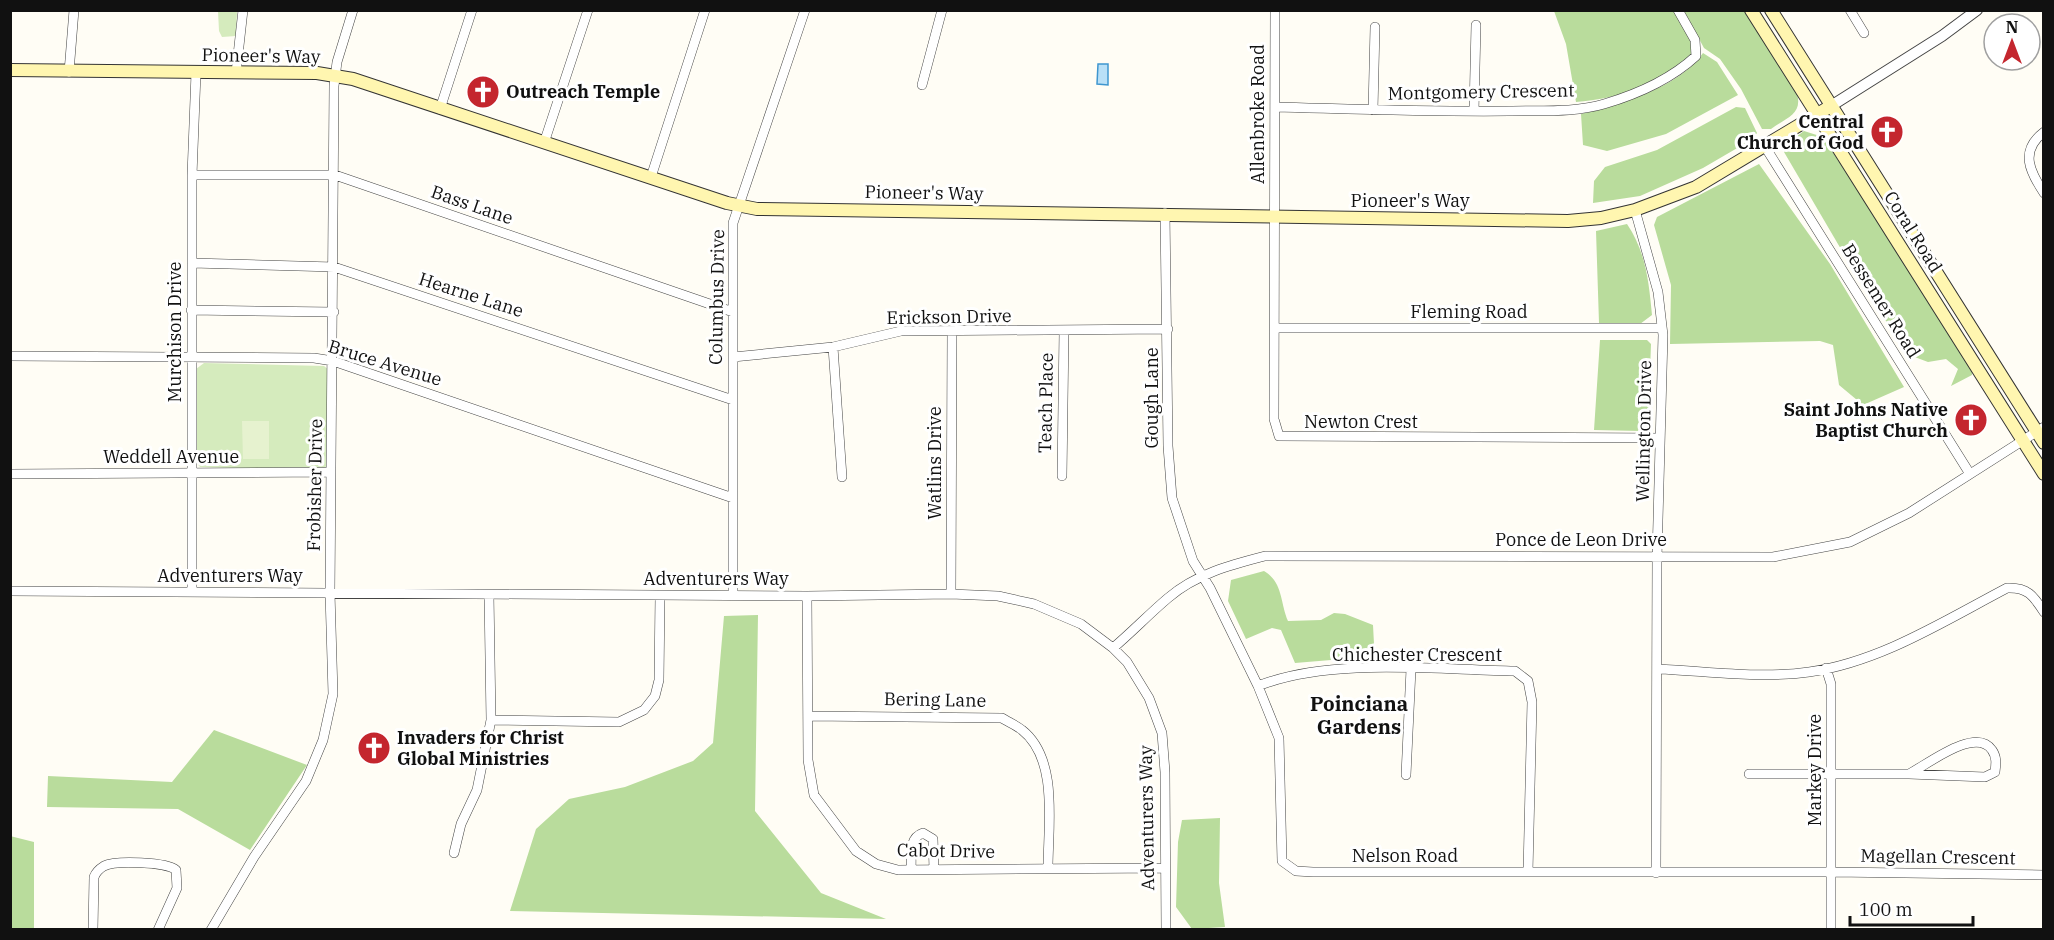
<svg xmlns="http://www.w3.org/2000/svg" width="2054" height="940" font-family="'IBM Plex Serif',serif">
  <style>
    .green { fill: #d5ebbd }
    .forest { fill: #b9dc9c }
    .pitch { fill: #e6f2cf }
    .water { fill: #b9e0f7; stroke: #3f96cf; stroke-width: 1.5 }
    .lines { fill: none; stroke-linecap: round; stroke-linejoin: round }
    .minor-casing { stroke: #444; stroke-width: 10 }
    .tertiary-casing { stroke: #444; stroke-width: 12 }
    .secondary-casing { stroke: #333; stroke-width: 14 }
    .minor { stroke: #fff; stroke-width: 9 }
    .tertiary { stroke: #fff; stroke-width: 10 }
    .secondary { stroke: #fff6b0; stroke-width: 12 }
    .labels { text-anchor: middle; stroke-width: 6; stroke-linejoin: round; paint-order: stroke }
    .street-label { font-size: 18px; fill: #111; stroke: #fff }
    .poi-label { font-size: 18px; font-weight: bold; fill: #111; stroke: #fff; text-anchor: start }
    .neighbourhood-label { font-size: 20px; font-weight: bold; fill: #111; stroke: #fff }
  </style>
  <rect width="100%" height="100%" fill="#fffdf5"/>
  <path class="green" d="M218,11h19l-1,25 -14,1 -3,-6z
    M204,363l120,3 5,4 -1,95 -7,5 -121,-3 -4,-5v-93z"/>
  <path class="forest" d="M1554,11h122l17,29v12c-27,32 -76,47 -117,50l-10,-58z
    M1684,11h63l49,79c8,24 -7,26 -25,39h-9l-21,-40 -21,-30 -16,-11z
    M1703,53l14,9 21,33 -72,39 -59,17 -24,-6 -2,-31c40,-11 96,-25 122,-61z
    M1736,107l9,1 12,25 -6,7 -48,28 -63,28 -47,7 1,-22 11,-14 52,-17z
    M1804,131l19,6 149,230v8l-21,11 7,-17 -12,-10 -18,3 -16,-6 -40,-54 -88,-150 1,-7z
    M1759,164l71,100 74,123 -41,18 -24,-20 -6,-40 -13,-4 -150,3 1,-59 -17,-60 3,-8z
    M1627,224c19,28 22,59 25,91l-12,9 -41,-1 -3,-92z
    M1600,340h47l4,4 -3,84 -7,3 -47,-1z
    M1264,571c19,11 16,31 24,50l33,-1 13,-7 11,1 28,11 2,38 -44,-3 -36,3 -14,-33 -9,-2 -26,11 -18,-38 3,-21z
    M758,615l-3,196 66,82 65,26 -376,-8 26,-82 33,-30 56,-12 68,-26 20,-18 11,-127z
    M214,730l93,35 -57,85 -72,-41 -131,-2 1,-31 124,6z
    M1220,818l-1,65 6,44 -33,2 -16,-22 2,-65 4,-22z
    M10,836l24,6v87h-23z"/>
  <path class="pitch" d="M242,421h27v38h-26z"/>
  <path class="water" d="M1098,64h10v21l-11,-1z"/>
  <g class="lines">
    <defs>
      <path id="minor" d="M1275,10l-1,409 5,17 381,2
        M1850,10l14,23
        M69,72l5,-62
        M236,73l7,-63
        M922,85l20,-75
        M1276,107c78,2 155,5 233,4 31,-1 65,2 95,-7 34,-10 66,-24 92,-48l-1,-16 -17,-30
        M440,109l32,-99
        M1373,110l2,-83
        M1474,111l2,-86
        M2044,132c-25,19 -14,40 0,61
        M544,143l44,-133
        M1764,145l206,329
        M192,175h143l398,137
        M651,177l54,-167
        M1635,210l23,82 5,43 -6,222 -1,316
        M1165,213l3,233 4,52 21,63 17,27 48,98 21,52 3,123 14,10 17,1h520l211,3
        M192,263l142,4 399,133
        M191,310l143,2
        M1276,328h386
        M833,347l9,130
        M10,356l304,2 19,3 400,137
        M733,357l100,-10 68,-16 267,-2
        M10,474l321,-2
        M1062,476l2,-145
        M10,591l797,5 144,-2 47,2 36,8 47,20 32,24 14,14 22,36 13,35 3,39 1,158
        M192,592v-417l4,-102
        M951,594l1,-263
        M733,595v-372l72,-213
        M807,596l1,164 6,35 42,56 20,13 22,6 267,-2
        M1113,648c19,-16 36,-34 55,-50 28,-24 62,-33 97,-42l508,1 77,-15 59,-29 135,-86
        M1826,668l5,16v246
        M1658,669c49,2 102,10 151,3 71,-10 135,-51 198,-84 20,-1 26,7 37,24
        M1258,686c72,-29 180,-16 257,-15l13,10 4,21 -4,170
        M808,716l194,2c6,4 14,7 20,12 37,29 26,96 26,138
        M491,720l128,2 25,-12 11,-14 4,-16 1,-84
        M1749,774h160l76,3 10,-5c1,-8 2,-15 -3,-22 -16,-24 -64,14 -83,24
        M1406,775l5,-106
        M454,853l7,-29 16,-34 14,-70 -2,-125
        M911,869c1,-13 -3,-31 12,-36l10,6 1,30
        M93,930l1,-53c2,-5 5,-8 10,-11 11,-6 63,-4 72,4l1,18 -19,42
        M211,930l43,-73 52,-76 17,-41 10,-46 -3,-101 4,-507 3,-24 16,-52"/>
      <path id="tertiary" d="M1831,106l111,-70 35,-26"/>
      <path id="secondary" d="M1751,10l293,464
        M1771,10l273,433
        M10,70l307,3 36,6 374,124 30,6 811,12 33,-3 34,-8 61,-23 135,-81"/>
    </defs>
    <use href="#minor" class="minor-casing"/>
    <use href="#tertiary" class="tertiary-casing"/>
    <use href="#secondary" class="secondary-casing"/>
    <use href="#minor" class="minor"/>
    <use href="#tertiary" class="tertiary"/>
    <use href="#secondary" class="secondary"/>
  </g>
  <defs>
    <symbol id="church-disc" viewBox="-11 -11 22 22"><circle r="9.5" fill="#c4262e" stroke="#fff"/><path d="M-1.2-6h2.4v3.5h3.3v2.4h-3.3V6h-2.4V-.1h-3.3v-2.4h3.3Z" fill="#fff"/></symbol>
  </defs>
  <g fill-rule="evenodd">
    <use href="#church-disc" x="464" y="73" width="38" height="38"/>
    <use href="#church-disc" x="1868" y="113" width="38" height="38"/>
    <use href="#church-disc" x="1952" y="401" width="38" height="38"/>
    <use href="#church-disc" x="355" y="729" width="38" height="38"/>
  </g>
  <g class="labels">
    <g class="street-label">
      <text transform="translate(261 56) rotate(1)" y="6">Pioneer's Way</text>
      <text transform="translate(1481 92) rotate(-1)" y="6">Montgomery Crescent</text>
      <text transform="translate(1258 114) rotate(-90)" y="6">Allenbroke Road</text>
      <text transform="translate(924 193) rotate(1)" y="6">Pioneer's Way</text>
      <text x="1410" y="207">Pioneer's Way</text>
      <text transform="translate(472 205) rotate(19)" y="6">Bass Lane</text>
      <text transform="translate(1913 232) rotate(58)" y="6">Coral Road</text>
      <text transform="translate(471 295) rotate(18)" y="6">Hearne Lane</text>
      <text transform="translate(717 297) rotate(-89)" y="6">Columbus Drive</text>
      <text transform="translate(1881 301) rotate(58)" y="6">Bessemer Road</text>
      <text x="1469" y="318">Fleming Road</text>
      <text transform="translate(949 317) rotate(-1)" y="6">Erickson Drive</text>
      <text transform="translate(175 332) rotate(-90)" y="6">Murchison Drive</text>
      <text transform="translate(385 363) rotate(17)" y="6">Bruce Avenue</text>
      <text transform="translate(1152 398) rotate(-90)" y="6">Gough Lane</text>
      <text transform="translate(1046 403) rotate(-89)" y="6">Teach Place</text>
      <text x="1361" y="428">Newton Crest</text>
      <text transform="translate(1644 431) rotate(-89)" y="6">Wellington Drive</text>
      <text x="171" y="463">Weddell Avenue</text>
      <text transform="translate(935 463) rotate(-90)" y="6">Watlins Drive</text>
      <text transform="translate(315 485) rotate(-89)" y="6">Frobisher Drive</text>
      <text x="1581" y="546">Ponce de Leon Drive</text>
      <text x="230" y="582">Adventurers Way</text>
      <text x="716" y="585">Adventurers Way</text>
      <text x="1417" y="661">Chichester Crescent</text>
      <text transform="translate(935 700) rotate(1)" y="6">Bering Lane</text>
      <text transform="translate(1815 770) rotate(-90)" y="6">Markey Drive</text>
      <text transform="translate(1147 818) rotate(-91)" y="6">Adventurers Way</text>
      <text transform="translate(946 851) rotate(1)" y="6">Cabot Drive</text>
      <text x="1405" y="862">Nelson Road</text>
      <text transform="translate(1938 857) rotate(1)" y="6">Magellan Crescent</text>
    </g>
    <g class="poi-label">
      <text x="506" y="98">Outreach Temple</text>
      <text x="1864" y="128" text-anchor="end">Central<tspan x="1864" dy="21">Church of God</tspan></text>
      <text x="1948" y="416" text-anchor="end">Saint Johns Native<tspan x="1948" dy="21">Baptist Church</tspan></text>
      <text x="397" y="744">Invaders for Christ<tspan x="397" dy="21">Global Ministries</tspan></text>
    </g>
    <g class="neighbourhood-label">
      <text x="1359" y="711">Poinciana<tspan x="1359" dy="23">Gardens</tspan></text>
    </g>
  </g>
  <rect width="2054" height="940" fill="none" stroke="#111111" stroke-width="24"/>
  <g transform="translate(2012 42)"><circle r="28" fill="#ffffff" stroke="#a0a0a0" stroke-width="1.5"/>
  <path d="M0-4.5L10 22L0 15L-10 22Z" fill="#c4262e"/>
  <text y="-9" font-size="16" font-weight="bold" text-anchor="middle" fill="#111111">N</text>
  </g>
  <path d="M1850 916v9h123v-9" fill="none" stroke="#111111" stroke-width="3"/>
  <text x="1859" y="916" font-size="18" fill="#111111" stroke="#ffffff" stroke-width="4.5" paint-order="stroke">100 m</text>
</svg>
